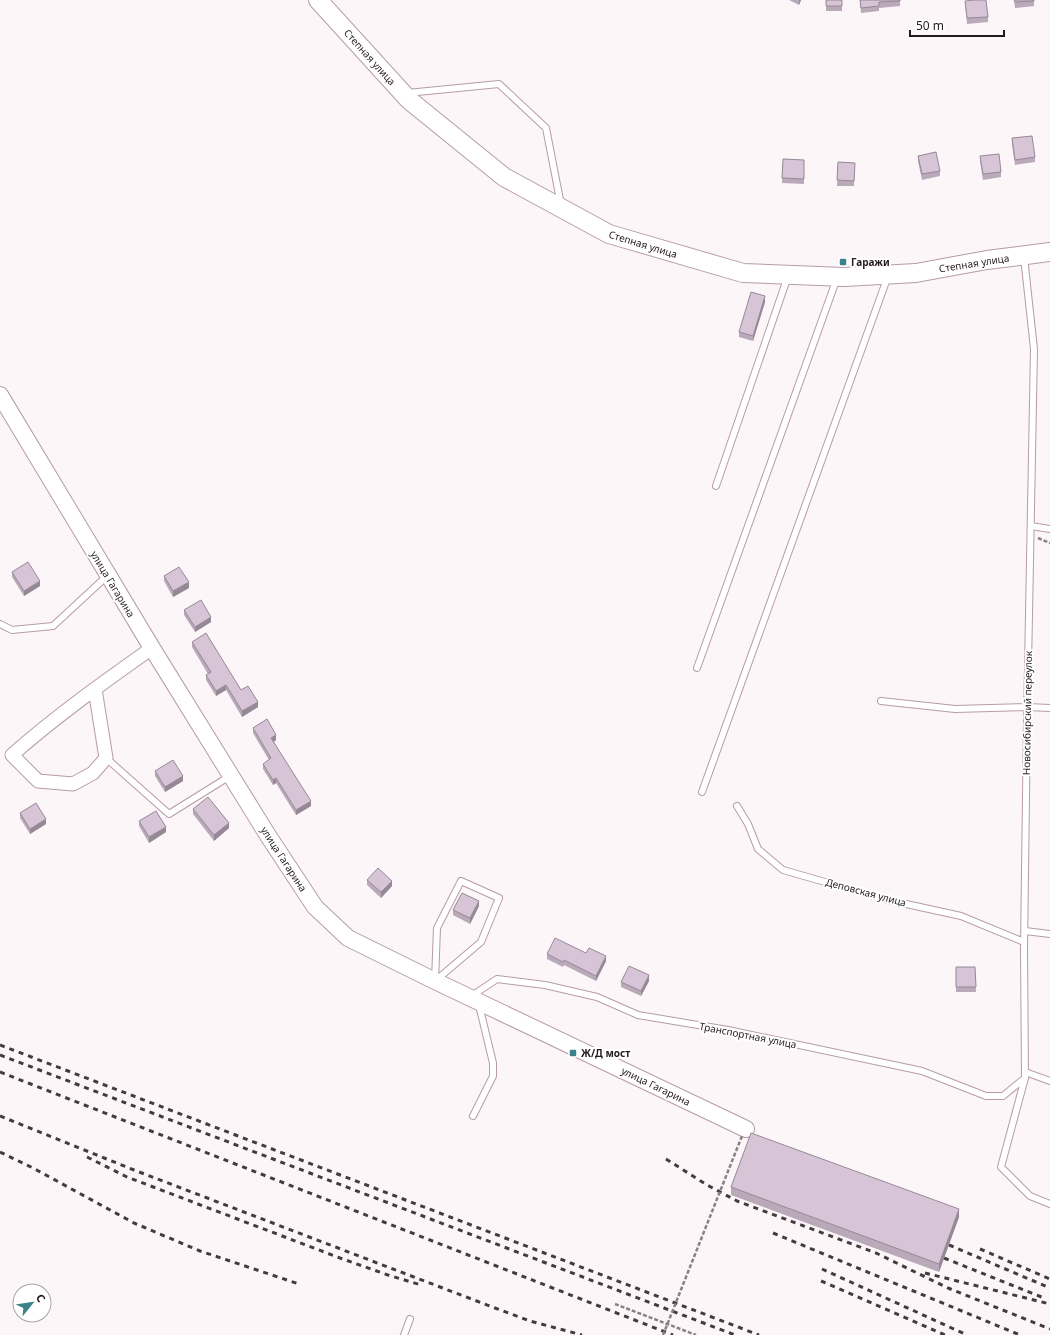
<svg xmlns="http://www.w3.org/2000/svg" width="1050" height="1335" font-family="'Noto Sans',sans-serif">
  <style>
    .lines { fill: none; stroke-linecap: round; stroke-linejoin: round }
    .service-casing { stroke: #b79ca5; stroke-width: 8 }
    .minor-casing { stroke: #b79ca5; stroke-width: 15 }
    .tertiary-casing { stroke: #b79ca5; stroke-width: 18 }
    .secondary-casing { stroke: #b79ca5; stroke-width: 20 }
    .path { stroke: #898184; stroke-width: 2.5; stroke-dasharray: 4 2; stroke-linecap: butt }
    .service { stroke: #fff; stroke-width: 6 }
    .minor { stroke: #fff; stroke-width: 13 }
    .tertiary { stroke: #fff; stroke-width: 16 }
    .secondary { stroke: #fff; stroke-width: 18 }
    .rail { stroke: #453b3f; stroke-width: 3; stroke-dasharray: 5 5; stroke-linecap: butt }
    .path-bridge { stroke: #898184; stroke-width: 2.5; stroke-dasharray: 4 2; stroke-linecap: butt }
    .wall { fill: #b9a9b9 }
    .shaded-wall { fill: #968996 }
    .building { fill: #d7c4d7; stroke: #968996 }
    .poi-dot { fill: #3b828b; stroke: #fff; stroke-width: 1.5 }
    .labels { text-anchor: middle; stroke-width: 4; stroke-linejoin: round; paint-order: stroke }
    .street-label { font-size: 10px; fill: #251b1f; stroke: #fff }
    .poi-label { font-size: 10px; font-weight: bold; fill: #251b1f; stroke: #fff; text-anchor: start }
  </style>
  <rect width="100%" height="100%" fill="#fcf6f8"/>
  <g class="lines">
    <defs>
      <path id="service" d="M407,93l92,-9 47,44 15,77
        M1024,257l10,92 -7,371 -3,229 1,129 -24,89 29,29 20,8
        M716,486l72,-210
        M1031,526l19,3
        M0,624l12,6 41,-4 54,-50
        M697,668l140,-390
        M881,701l74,8 72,-2 23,1
        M106,758l63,56 61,-38
        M702,792l186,-516
        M737,806l11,18 10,25 25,21 105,30 73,16 63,26
        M461,881l38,17 -18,44 -46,39 2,-53z
        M1025,931l25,3
        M470,997l27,-18 48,6 52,12 41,18 90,15 194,41 64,25h17l22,-18
        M1025,1072l25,9
        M473,1116l20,-40v-13l-14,-58
        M404,1335l6,-16"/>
      <path id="minor" d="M95,689l11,69 -13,15 -20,11 -35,-3 -26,-26c44,-39 92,-73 140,-107"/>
      <path id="tertiary" d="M0,395l152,253 115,186 48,73 33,31 87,43 311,148"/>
      <path id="secondary" d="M318,0l91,100 95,77 105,57 134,39 101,4 72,-4 71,-13 63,-8"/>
    </defs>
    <use href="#service" class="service-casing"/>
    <use href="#minor" class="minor-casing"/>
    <use href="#tertiary" class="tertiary-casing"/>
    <use href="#secondary" class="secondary-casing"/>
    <path class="path" d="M1038,538l12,5
      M615,1304l81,31"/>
    <use href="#service" class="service"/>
    <use href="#minor" class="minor"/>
    <use href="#tertiary" class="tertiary"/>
    <use href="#secondary" class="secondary"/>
    <path class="rail" d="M0,1045l759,290
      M0,1055l735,280
      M0,1072l673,263
      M0,1116l134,54 361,138 35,13 52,14
      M0,1152l33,16 101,55 66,28 99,33
      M87,1157l40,20 213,81 48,17 33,10
      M666,1159l41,26 30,16 139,52 72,35 102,41
      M773,1233l247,102
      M949,1245l101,43
      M980,1249l70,30
      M944,1258l100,40
      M822,1269l145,66
      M925,1273l125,31
      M821,1281l124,54"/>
    <path class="path-bridge" d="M663,1335l79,-199"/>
  </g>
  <path class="wall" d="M789,0h12l-2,5z
    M826,0h16v11h-16z
    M860,0h40v6l-21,2v3l-18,2z
    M1014,0h20v6l-19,2z
    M965,1l23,16v5l-21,2z
    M1012,138l23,19v5l-20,3 -3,-21z
    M918,156l22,15v5l-18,4 -4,-19z
    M980,156l21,16v5l-18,3 -3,-19z
    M783,159l21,1v24l-22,-1z
    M838,162l17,1 -1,23h-17z
    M765,302l-12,39 -14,-4v-5z
    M12,572l28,14 -16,10 -12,-19z
    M164,576l25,12 -16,9 -9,-16z
    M184,610l27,12 -16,10 -11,-17z
    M192,642l49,48 17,17 -16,10 -16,-27 -10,6 -10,-16v-5l2,-1 -16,-27z
    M253,728l23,12 -2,2 37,64 -15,9 -20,-32 -3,2 -10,-16v-5l6,-4 -16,-27z
    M155,771l28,10 -18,11 -10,-16z
    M193,809l36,19 -15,13 -21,-27z
    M20,813l26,11 -16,10 -10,-16z
    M139,821l27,11 -17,11 -10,-17z
    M367,880l25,6 -11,12 -14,-13z
    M479,906l-9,18 -17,-9v-5z
    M586,953l20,8 -10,20 -32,-16 -1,2 -16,-8v-5z
    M956,967h19l1,25h-20z
    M649,981l-8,15 -20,-9v-5z
    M731,1187l228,30 -20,55 -208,-77z"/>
  <path class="shaded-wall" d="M799,0h2l-2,5z
    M765,296v6l-12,39v-5z
    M40,581v5l-16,10v-5z
    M189,582v6l-16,9v-6z
    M211,617v5l-16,10v-5z
    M226,685v5l-10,6v-5z
    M258,702v5l-16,10v-6z
    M276,735v5l-5,3v-5z
    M183,776v5l-18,11v-5z
    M276,778v5l-3,2v-5z
    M311,801v5l-15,9v-5z
    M46,819v5l-16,10v-5z
    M229,823v5l-15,13v-6z
    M166,827v5l-17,11v-6z
    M392,881v5l-11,12v-6z
    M479,901v5l-9,18v-6z
    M606,956v5l-10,20v-5z
    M649,975v6l-8,15v-5z
    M959,1209v8l-20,55v-8z"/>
  <path class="building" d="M826,0h16v6h-16z
    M860,0h40v1l-21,1v4l-18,2z
    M975,0h11l2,17 -21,1 -2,-17z
    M1014,0h20v1l-19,1z
    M1032,136l3,21 -20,3 -3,-22z
    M936,152l4,19 -18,3 -4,-18z
    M999,154l2,18 -18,2 -3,-18z
    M783,159l21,1v19l-22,-1z
    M838,162l17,1 -1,18 -17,-1z
    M751,292l14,4 -12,40 -14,-4z
    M28,562l12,19 -16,10 -12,-19z
    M179,567l10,15 -16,9 -9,-15z
    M201,600l10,17 -16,10 -11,-17z
    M206,633l35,57 7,-4 10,16 -16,9 -16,-26 -10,6 -10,-16 5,-3 -19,-30z
    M267,719l9,16 -5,3 40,63 -15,9 -20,-32 -3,2 -10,-16 8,-6 -18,-30z
    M173,760l10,16 -18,11 -10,-16z
    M208,797l21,26 -15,12 -21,-26z
    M36,803l10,16 -16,10 -10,-16z
    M156,811l10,16 -17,10 -10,-16z
    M378,868l14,13 -11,11 -14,-12z
    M462,893l17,8 -9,17 -17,-8z
    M555,938l31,15 3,-5 17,8 -10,20 -32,-16 -1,2 -16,-8z
    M629,966l20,9 -8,16 -20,-9z
    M956,967h19l1,20h-20z
    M751,1133l208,76 -20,55 -208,-77z"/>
  <g class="poi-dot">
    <rect x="839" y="258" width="8" height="8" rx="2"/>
    <rect x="569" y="1049" width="8" height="8" rx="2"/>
  </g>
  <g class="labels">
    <g class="street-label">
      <text transform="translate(370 57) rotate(48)" y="4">Степная улица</text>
      <text transform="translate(643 244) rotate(17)" y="4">Степная улица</text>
      <text transform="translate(974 263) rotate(-9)" y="4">Степная улица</text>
      <text transform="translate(113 584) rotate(59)" y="4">улица Гагарина</text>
      <text transform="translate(1027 713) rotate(-89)" y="4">Новосибирский переулок</text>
      <text transform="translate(284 859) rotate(57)" y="4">улица Гагарина</text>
      <text transform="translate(866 892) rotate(15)" y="4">Деповская улица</text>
      <text transform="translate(748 1035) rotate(11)" y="4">Транспортная улица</text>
      <text transform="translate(656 1086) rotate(26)" y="4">улица Гагарина</text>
    </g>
    <g class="poi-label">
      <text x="851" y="266">Гаражи</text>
      <text x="581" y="1057">Ж/Д мост</text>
    </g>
  </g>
  <g transform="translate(32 1303) rotate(60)"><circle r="19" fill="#ffffff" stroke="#a8a4a5"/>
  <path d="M0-3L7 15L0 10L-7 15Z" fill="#3b828b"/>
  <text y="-6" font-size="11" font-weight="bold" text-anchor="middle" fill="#251b1f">С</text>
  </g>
  <path d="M910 30v6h94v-6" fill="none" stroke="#251b1f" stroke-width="2"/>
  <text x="916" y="30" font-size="12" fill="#251b1f" stroke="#ffffff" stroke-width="3" paint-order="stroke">50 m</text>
</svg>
